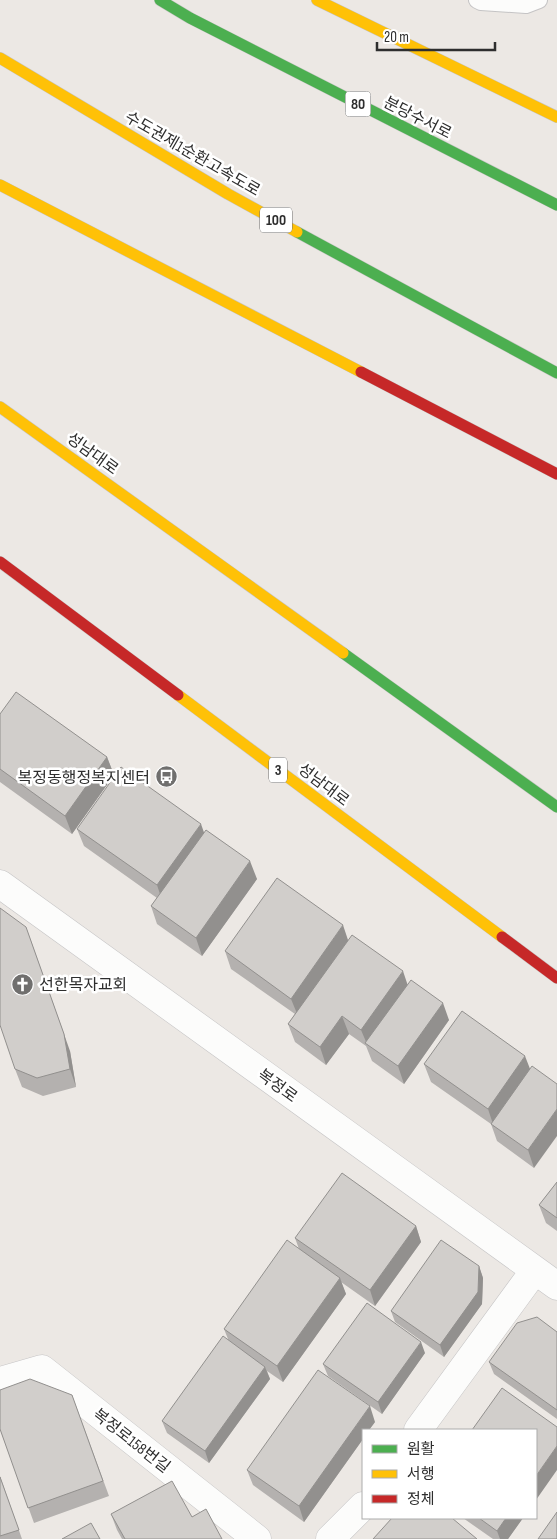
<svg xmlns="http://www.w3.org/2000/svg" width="557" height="1539" font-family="'Sofia Sans Condensed','Noto Sans KR',sans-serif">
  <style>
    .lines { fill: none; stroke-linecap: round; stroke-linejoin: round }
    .lane-casing { stroke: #c5c4c5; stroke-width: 18 }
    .street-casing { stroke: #c5c4c5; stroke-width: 29 }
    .fast-casing { stroke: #c6c5c4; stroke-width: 12 }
    .slow-casing { stroke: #c6c5c4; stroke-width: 12 }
    .jam-casing { stroke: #c6c5c4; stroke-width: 12 }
    .lane { stroke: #fcfcfb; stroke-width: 16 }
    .street { stroke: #fcfcfb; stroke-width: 28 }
    .fast { stroke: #4caf50; stroke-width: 11 }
    .slow { stroke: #ffc107; stroke-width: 11 }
    .jam { stroke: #c62828; stroke-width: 11 }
    .wall { fill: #b4b1af }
    .shaded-wall { fill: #92908e }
    .building { fill: #d1cecb; stroke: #92908e }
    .labels { text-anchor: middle; stroke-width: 5; stroke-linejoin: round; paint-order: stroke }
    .shield { fill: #fff; stroke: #6d6d6d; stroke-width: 1 }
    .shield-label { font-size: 15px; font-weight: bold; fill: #2e2e2e }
    .street-label { font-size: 16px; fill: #2e2e2e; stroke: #fff }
    .poi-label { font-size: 16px; fill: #2e2e2e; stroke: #fff; text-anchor: end }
  </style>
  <rect width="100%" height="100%" fill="#ece8e4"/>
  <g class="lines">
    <defs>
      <path id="lane" d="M477,0l4,2 45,3 13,-5"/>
      <path id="street" d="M0,884l557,402
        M0,1381l42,-12 215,170
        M418,1430l117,-160
        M330,1539l33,-33"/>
      <path id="fast" d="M160,0l30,18 367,187
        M297,232l260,141
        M343,653l214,154"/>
      <path id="slow" d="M317,0l240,117
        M0,58l228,136 69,38
        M0,185l361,187
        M0,407l343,246
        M178,695l324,242"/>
      <path id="jam" d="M361,372l196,102
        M0,562l178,133
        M502,937l55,41"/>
    </defs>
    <use href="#lane" class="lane-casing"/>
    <use href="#street" class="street-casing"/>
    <use href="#fast" class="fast-casing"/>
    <use href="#slow" class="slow-casing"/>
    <use href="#jam" class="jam-casing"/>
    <use href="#lane" class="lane"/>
    <use href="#street" class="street"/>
    <use href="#fast" class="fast"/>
    <use href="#slow" class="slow"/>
    <use href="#jam" class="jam"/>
  </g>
  <path class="wall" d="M0,714l107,43 7,18 -42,59 -72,-52z
    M77,829l127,3 53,47 -55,77 -45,-32 -6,-18 6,-8 -73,-52z
    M348,940l60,45 41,35 -45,64 -32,-23 -6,-15 -17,-12 -23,31 -31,-23 -7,-18 7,-10 -64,-45 -6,-18z
    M70,1051l6,36 -33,9 -21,-9 -7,-18z
    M424,1064l106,5 4,99 -37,-27 -6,-17 -60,-42z
    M557,1182v49l-11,-8 -7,-18z
    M416,1226l5,16 -46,64 -34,-24 5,12 -63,88 -16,-11 3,8 -61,84 -42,-30 -5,-12 66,-82 -4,-10 75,-80 -4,-11z
    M479,1266l4,12 -1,26 -38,53 -49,-35 -4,-11z
    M557,1332v87l-63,-45 -5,-12z
    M425,1353l-43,61 -54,-38 -5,-12z
    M72,1395l37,101 -75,27 -34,-94z
    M375,1422l-6,8h-6v9l-59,83 -51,-37 -6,-15z
    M0,1476l22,63h-22z
    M111,1514l81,3 30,22h-100l-5,-9z
    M463,1518h60l-15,21h-15z"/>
  <path class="shaded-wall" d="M107,757l7,18 -42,59 -7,-18z
    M201,824l6,17 -44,62 -6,-18z
    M250,861l7,18 -55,77 -6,-18z
    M343,925l6,18 -51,73 -7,-17z
    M26,927l44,124 6,36 -6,-18z
    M403,971l6,18 -42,55 -6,-14z
    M443,1003l6,17 -45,64 -6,-18z
    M342,1016l7,18 -23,31 -6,-18z
    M525,1056l7,18 -38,53 -6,-18z
    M557,1109v27l-23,32 -6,-18z
    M416,1226l5,16 -46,64 -5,-16z
    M479,1266l4,12 -1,26 -38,53 -4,-12z
    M340,1278l6,16 -63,88 -6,-16z
    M421,1342l4,11 -43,61 -4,-12z
    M265,1367l5,12 -61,84 -4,-12z
    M370,1406l5,16 -6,8h-6v9l-59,83 -5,-16z
    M557,1446v24l-21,30v-24z
    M506,1518h17l-15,21h-8l-3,-8z"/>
  <path class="building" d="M16,692l91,65 -42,59 -65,-47v-55z
    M121,767l80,57 -44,61 -80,-56z
    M206,830l44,31 -54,77 -45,-32z
    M277,878l66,47 -52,74 -66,-48z
    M0,908l26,19 38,107 6,35 -33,9 -22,-9 -15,-44z
    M352,935l51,36 -42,59 -19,-14 -22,31 -32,-23z
    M411,980l32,23 -45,63 -33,-23z
    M462,1011l63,45 -37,53 -64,-45z
    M532,1066l25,18v25l-29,41 -37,-26z
    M342,1173l74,53 -46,64 -75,-52z
    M557,1182v36l-18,-13z
    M287,1240l53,38 -63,88 -53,-37z
    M441,1240l38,26 -1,26 -38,53 -49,-34z
    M367,1303l54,39 -43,60 -55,-38z
    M537,1317l20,15v78l-68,-48 28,-39z
    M223,1336l42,31 -60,84 -43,-30z
    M318,1370l52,36 -71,100 -52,-36z
    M30,1379l42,16 31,86 -75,27 -28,-79v-39z
    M502,1388l55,39v19l-21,30v-46h-64z
    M0,1477l19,53 -19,6z
    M172,1481l20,36 14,-8 16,30h-97l-14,-25z
    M557,1512v27h-19z
    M392,1518h60l25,21h-104z
    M479,1518h27l-9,13z
    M91,1523l9,16h-38z"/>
  <defs>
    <symbol id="bus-disc" viewBox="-11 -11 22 22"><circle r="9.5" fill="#706f6e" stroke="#fff"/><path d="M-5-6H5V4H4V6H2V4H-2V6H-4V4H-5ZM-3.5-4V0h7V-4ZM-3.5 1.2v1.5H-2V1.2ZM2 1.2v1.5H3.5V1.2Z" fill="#fff"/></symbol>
    <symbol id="church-disc" viewBox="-11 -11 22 22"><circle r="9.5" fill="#706f6e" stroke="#fff"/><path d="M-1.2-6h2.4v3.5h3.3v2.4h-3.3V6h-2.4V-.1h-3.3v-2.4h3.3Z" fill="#fff"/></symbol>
  </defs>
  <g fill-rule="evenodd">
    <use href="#bus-disc" x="154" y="764" width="25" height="25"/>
    <use href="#church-disc" x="10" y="972" width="25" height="25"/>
  </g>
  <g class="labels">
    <g class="shield">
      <rect x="345.5" y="91.5" width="25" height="25" rx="4"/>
      <rect x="260" y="207.5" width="32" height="25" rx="4"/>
      <rect x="269" y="757.5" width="18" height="25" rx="4"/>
    </g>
    <g class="shield-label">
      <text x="358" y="109">80</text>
      <text x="276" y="225">100</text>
      <text x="278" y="775">3</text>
    </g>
    <g class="street-label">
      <text transform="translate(418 117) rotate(27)" y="6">분당수서로</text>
      <text transform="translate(193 153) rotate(30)" y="6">수도권제1순환고속도로</text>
      <text transform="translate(93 453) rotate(36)" y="6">성남대로</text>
      <text transform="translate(324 784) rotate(37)" y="6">성남대로</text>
      <text transform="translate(278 1085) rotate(36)" y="6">복정로</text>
      <text transform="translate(132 1440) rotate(38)" y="6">복정로158번길</text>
    </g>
    <g class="poi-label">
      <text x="150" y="783">복정동행정복지센터</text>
      <text x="39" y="990" text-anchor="start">선한목자교회</text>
    </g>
  </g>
  <rect x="362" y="1429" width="175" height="90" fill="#ffffff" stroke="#ababab"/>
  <rect x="372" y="1445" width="25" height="8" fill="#4caf50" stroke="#ababab"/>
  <text x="407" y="1454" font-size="15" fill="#2e2e2e">원활</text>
  <rect x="372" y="1470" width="25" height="8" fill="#ffc107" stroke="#ababab"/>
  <text x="407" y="1479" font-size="15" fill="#2e2e2e">서행</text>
  <rect x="372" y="1495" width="25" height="8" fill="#c62828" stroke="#ababab"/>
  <text x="407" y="1504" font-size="15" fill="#2e2e2e">정체</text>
  <path d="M377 42v8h118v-8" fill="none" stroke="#2e2e2e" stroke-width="2.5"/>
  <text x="384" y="42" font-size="15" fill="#2e2e2e" stroke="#ffffff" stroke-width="4" paint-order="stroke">20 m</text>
</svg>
